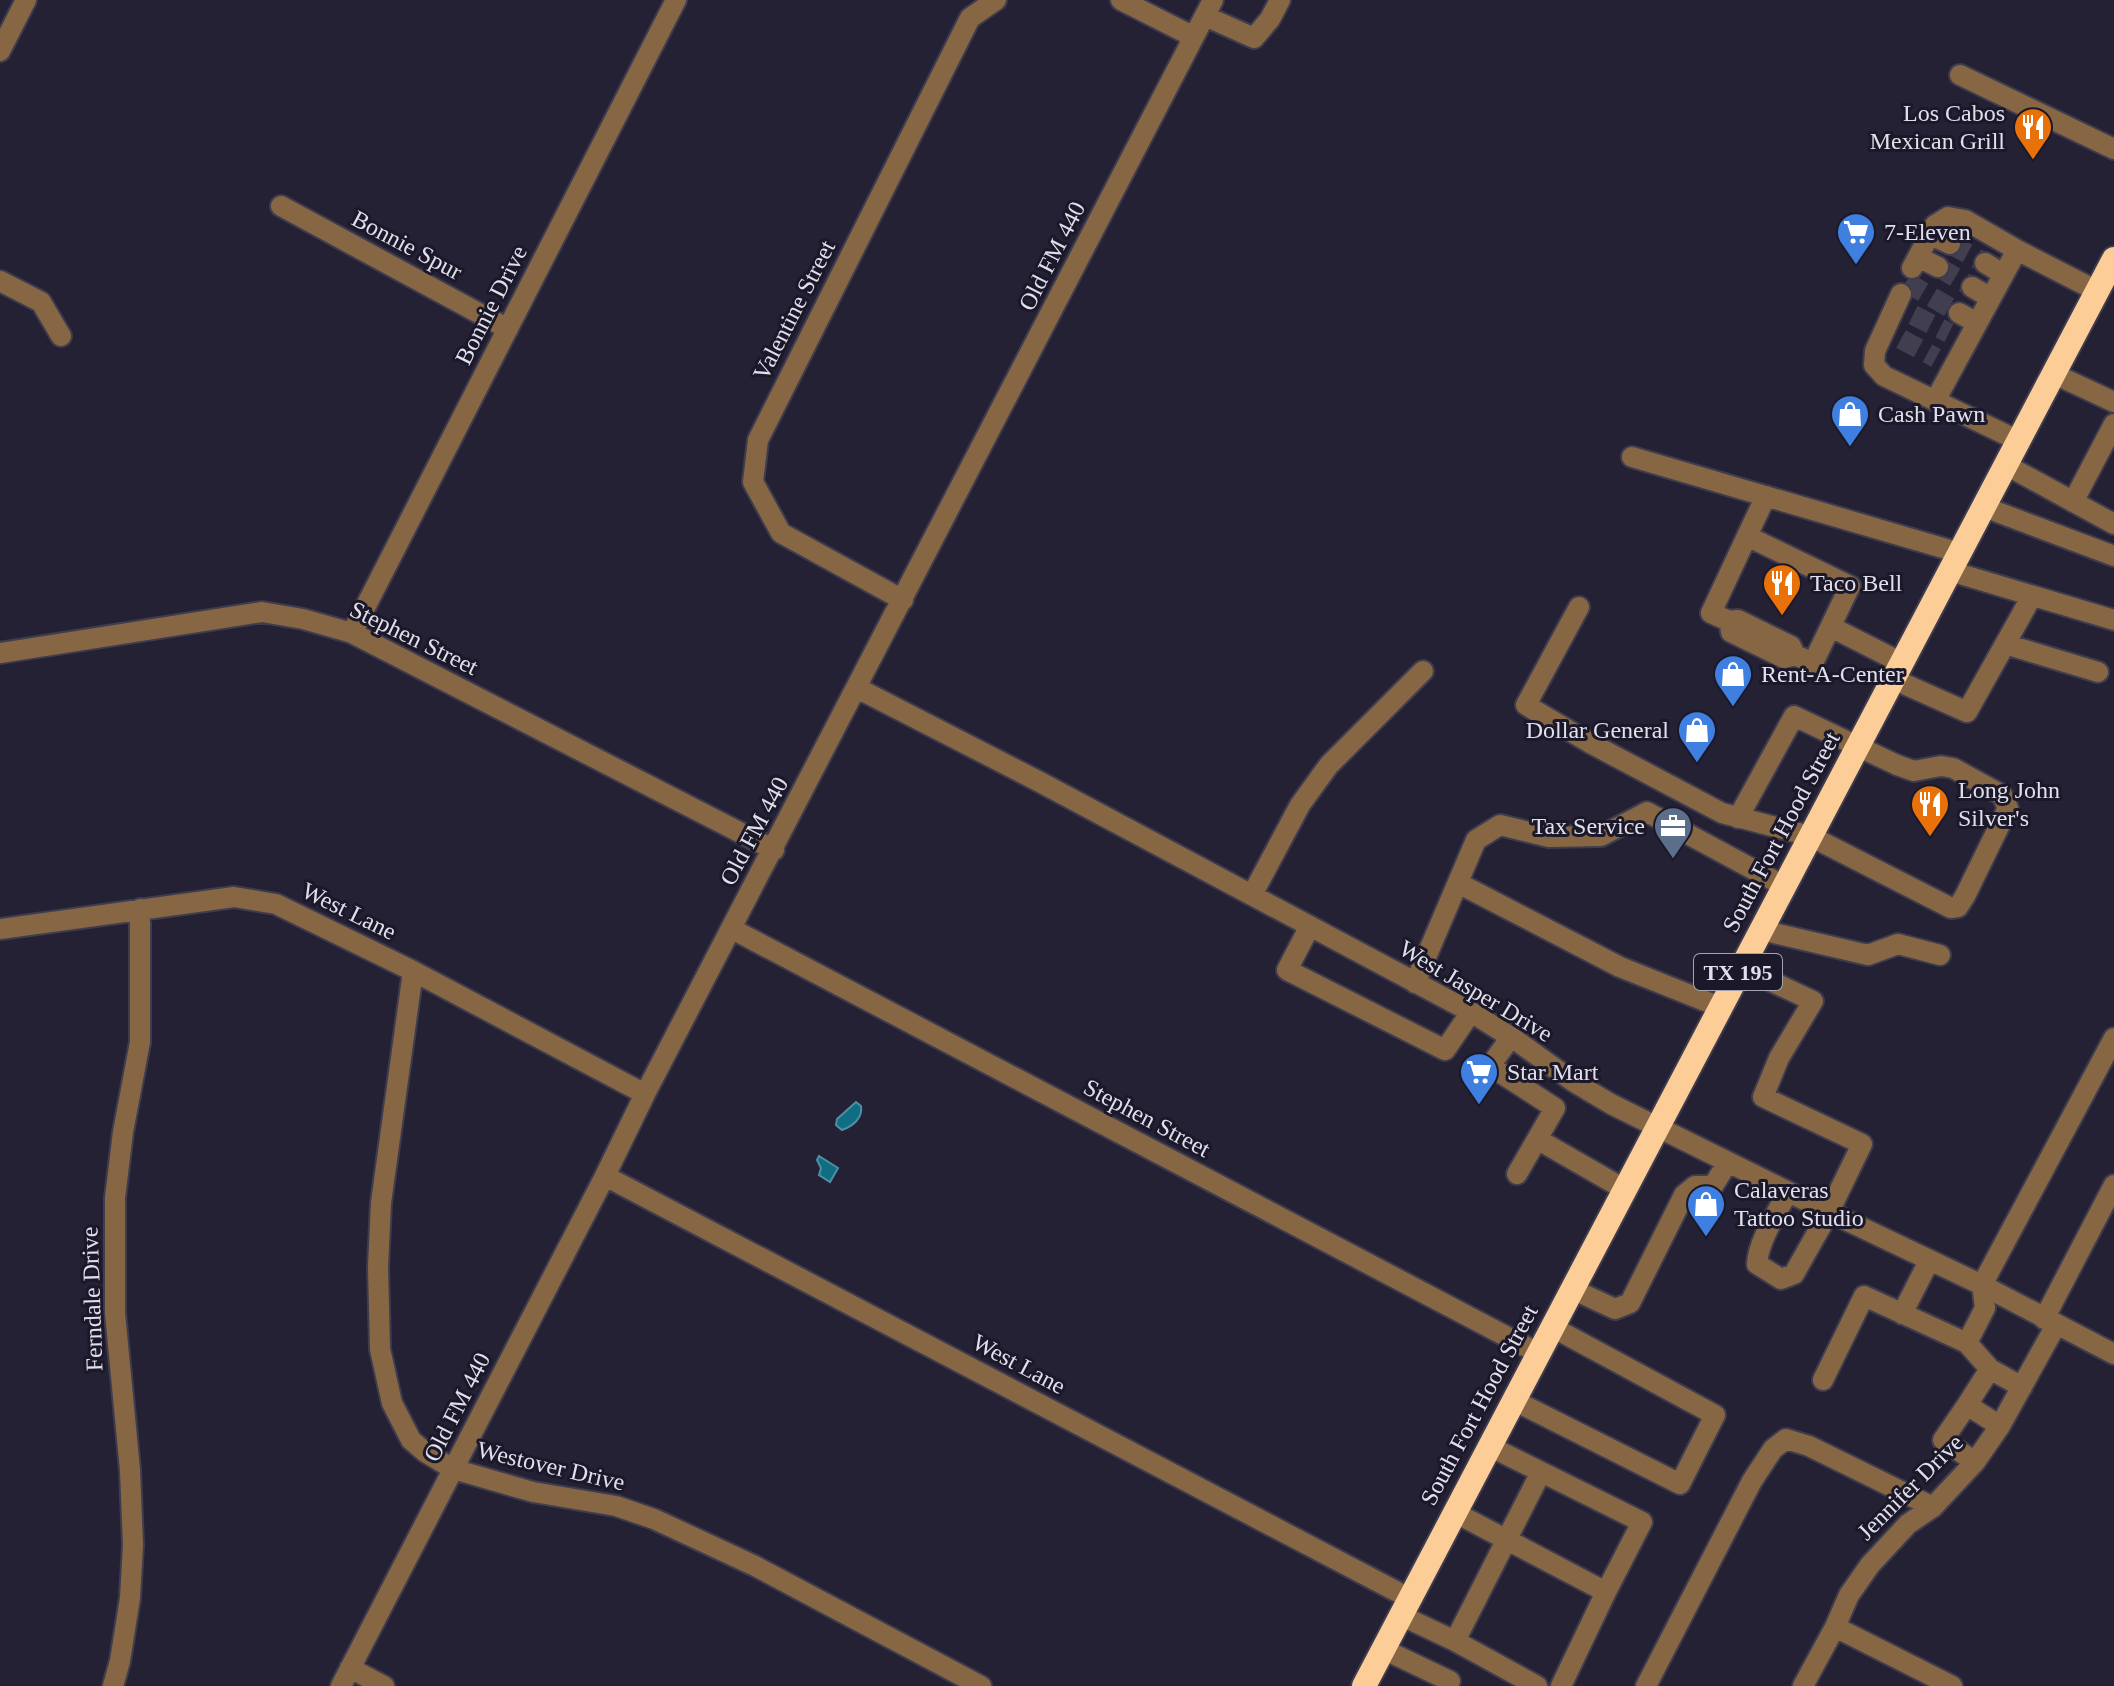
<svg xmlns="http://www.w3.org/2000/svg" width="2114" height="1686" font-family="'Times New Roman',serif">
  <style>
    .water { fill: #106e84; stroke: #4e90a3; stroke-width: 2 }
    .lines { fill: none; stroke-linecap: round; stroke-linejoin: round }
    .minor-tunnel { stroke: #403e4f; stroke-width: 20; stroke-dasharray: 20 10; stroke-linecap: butt }
    .minor-casing { stroke: #3e3c4e; stroke-width: 24 }
    .highway-casing { stroke: #3e3c4e; stroke-width: 28 }
    .minor { stroke: #876743; stroke-width: 20 }
    .highway { stroke: #fdcd97; stroke-width: 24 }
    .labels { text-anchor: middle; stroke-width: 6; stroke-linejoin: round; paint-order: stroke }
    .shield { fill: #1b182a; stroke: #a5a3b1; stroke-width: 2 }
    .shield-label { font-size: 22px; font-weight: bold; fill: #e0dfeb }
    .poi-label { font-size: 24px; fill: #e0dfeb; stroke: #1b182a; text-anchor: start }
    .street-label { font-size: 24px; fill: #e0dfeb; stroke: #1b182a }
  </style>
  <rect width="100%" height="100%" fill="#242134"/>
  <path class="water" d="M856,1102l5,4c2,12 -8,20 -19,24l-6,-5 1,-6z
    M819,1156l19,12 -8,14 -11,-7 2,-7 -4,-8z"/>
  <g class="lines">
    <path class="minor-tunnel" d="M1950,244l35,19
      M1938,267l34,20
      M1906,282l53,31
      M1913,315l36,18
      M1901,339l35,19"/>
    <defs>
      <path id="minor" d="M1121,0l73,37
        M1205,16l49,22 16,-19 10,-19
        M0,51l26,-51
        M1960,75l154,74
        M281,206l227,123
        M1930,235l20,9
        M1918,257l20,10
        M1985,263l18,11
        M1912,268l23,-43 13,-8 17,3 52,30
        M0,281l41,21 20,34
        M1972,287l19,11
        M1901,294l-26,57 -1,14 10,11 135,65
        M1959,313l18,10
        M2054,374l60,28
        M1935,401l82,-151 80,41
        M1632,457l328,96
        M2006,465l108,59
        M2073,502l41,-78
        M1984,507l130,49
        M1747,536l-36,77 18,8 9,-1 53,26 4,9
        M1950,571l164,49
        M903,600l-122,-67 -28,-51 5,-42 212,-422 26,-18
        M1579,607l-53,98 64,38 132,70 88,23 141,72 7,-1 7,-11 43,-88 -6,-13 -49,-27 -12,-2 -27,5 -17,-6 -103,-49 -56,102
        M1729,621l2,11 53,26 11,-3 18,8 37,-77 -103,-50 19,-40
        M1831,627l71,36
        M352,633l324,-633
        M2005,644l93,28
        M0,653l262,-41 41,7 49,14 422,217
        M1893,679l74,33 65,-116
        M857,688l181,93 433,231 46,29 57,41 37,22 218,108 153,73 132,69
        M1458,883l162,84 100,40
        M1252,895l48,-90 29,-40 94,-94
        M1310,926l-23,44 158,80 26,-38
        M0,929l234,-32 42,7 137,67 232,123
        M732,929l806,424
        M1761,930l107,25 30,-11 42,11
        M1741,967l72,34 -34,57 -16,39 99,47 -33,68 -35,62 -13,5 -24,-15c1,-22 20,-52 31,-72
        M413,971l-32,232 -3,64 2,82 12,54 19,37 14,12 28,17 80,23 83,14 38,13 101,47 226,120
        M1415,983l61,-143 24,-15 49,12 52,-1 46,-24 137,74
        M1511,1037l-21,29 65,42 -38,66
        M1537,1139l87,50
        M605,1176l804,422
        M1572,1289l43,20 15,-6 54,-108 11,-9h18l15,-24
        M1902,1314l27,-53
        M2044,1319l70,-134
        M1967,1343l23,26 32,18
        M1990,1369l-23,36 33,21
        M1823,1380l41,-84 103,47 18,-35 -3,-23 132,-247
        M1513,1400l167,84 35,-69 -163,-88
        M1967,1405l-24,35 32,22
        M1454,1512l152,80 36,-70 -153,-76
        M1400,1615l55,26 86,-169
        M1835,1627l117,59
        M1455,1641l82,45
        M1383,1649l67,32 -3,5
        M350,1668l34,18
        M113,1686l7,-25 10,-63 3,-53 -3,-75 -15,-157v-115l8,-66 17,-90v-133
        M341,1686l264,-510 40,-82 568,-1094
        M1561,1686l45,-94
        M1646,1686l106,-205 21,-32 13,-10 23,7 124,61
        M1803,1686l32,-59 14,-32 21,-30 38,-41 25,-17 42,-45 25,-36 56,-101"/>
      <path id="highway" d="M1364,1686l750,-1427"/>
    </defs>
    <use href="#minor" class="minor-casing"/>
    <use href="#highway" class="highway-casing"/>
    <use href="#minor" class="minor"/>
    <use href="#highway" class="highway"/>
  </g>
  <defs>
    <symbol id="restaurant-pin" viewBox="-11 -11 22 30"><path d="M0 17L-7.5 6A9.5 9.5 0 1 1 7.5 6Z" fill="#e8710a" stroke="#1b182a"/><path d="M-5-6h1v4h1v-4h1v4h1v-4h1v5L-1.5 .5V6h-2V.5L-5-1ZM5-6V6H3V1.5H1.5Q1.5-4 5-6Z" fill="#fff"/></symbol>
    <symbol id="supermarket-pin" viewBox="-11 -11 22 30"><path d="M0 17L-7.5 6A9.5 9.5 0 1 1 7.5 6Z" fill="#3f7fe0" stroke="#1b182a"/><path d="M-6-5.5h2.5l.6 2H6L4.5 2H-2.5L-4.4-4H-6ZM-1.5 3.2a1.3 1.3 0 1 0 .1 0ZM3 3.2a1.3 1.3 0 1 0 .1 0Z" fill="#fff"/></symbol>
    <symbol id="shop-pin" viewBox="-11 -11 22 30"><path d="M0 17L-7.5 6A9.5 9.5 0 1 1 7.5 6Z" fill="#3f7fe0" stroke="#1b182a"/><path d="M-5-2.5h2.3a2.7 3.5 0 0 1 5.4 0H5L5.5 6h-11ZM-1.5-2.5h3a1.5 2.3 0 0 0-3 0Z" fill="#fff"/></symbol>
    <symbol id="office-pin" viewBox="-11 -11 22 30"><path d="M0 17L-7.5 6A9.5 9.5 0 1 1 7.5 6Z" fill="#5c6f8a" stroke="#1b182a"/><path d="M-6-3h4V-5.5h4V-3h4V5H-6ZM-1-4.5V-3h2v-1.5ZM-6 0V1H6V0Z" fill="#fff"/></symbol>
  </defs>
  <g fill-rule="evenodd">
    <use href="#restaurant-pin" x="2011" y="105" width="44" height="60"/>
    <use href="#supermarket-pin" x="1834" y="210" width="44" height="60"/>
    <use href="#shop-pin" x="1828" y="392" width="44" height="60"/>
    <use href="#restaurant-pin" x="1760" y="561" width="44" height="60"/>
    <use href="#shop-pin" x="1711" y="652" width="44" height="60"/>
    <use href="#shop-pin" x="1675" y="708" width="44" height="60"/>
    <use href="#restaurant-pin" x="1908" y="782" width="44" height="60"/>
    <use href="#office-pin" x="1651" y="804" width="44" height="60"/>
    <use href="#supermarket-pin" x="1457" y="1050" width="44" height="60"/>
    <use href="#shop-pin" x="1684" y="1182" width="44" height="60"/>
  </g>
  <g class="labels">
    <rect class="shield" x="1694" y="954" width="88" height="36" rx="6"/>
    <g class="shield-label">
      <text x="1738" y="980">TX 195</text>
    </g>
    <g class="poi-label">
      <text x="2005" y="121" text-anchor="end">Los Cabos<tspan x="2005" dy="28">Mexican Grill</tspan></text>
      <text x="1884" y="240">7-Eleven</text>
      <text x="1878" y="422">Cash Pawn</text>
      <text x="1810" y="591">Taco Bell</text>
      <text x="1761" y="682">Rent-A-Center</text>
      <text x="1669" y="738" text-anchor="end">Dollar General</text>
      <text x="1958" y="798">Long John<tspan x="1958" dy="28">Silver's</tspan></text>
      <text x="1645" y="834" text-anchor="end">Tax Service</text>
      <text x="1507" y="1080">Star Mart</text>
      <text x="1734" y="1198">Calaveras<tspan x="1734" dy="28">Tattoo Studio</tspan></text>
    </g>
    <g class="street-label">
      <text transform="translate(407 245) rotate(28)" y="8">Bonnie Spur</text>
      <text transform="translate(1052 256) rotate(-63)" y="8">Old FM 440</text>
      <text transform="translate(491 305) rotate(-63)" y="8">Bonnie Drive</text>
      <text transform="translate(794 310) rotate(-63)" y="8">Valentine Street</text>
      <text transform="translate(414 638) rotate(26)" y="8">Stephen Street</text>
      <text transform="translate(754 831) rotate(-62)" y="8">Old FM 440</text>
      <text transform="translate(1781 832) rotate(-62)" y="8">South Fort Hood Street</text>
      <text transform="translate(349 911) rotate(26)" y="8">West Lane</text>
      <text transform="translate(1476 991) rotate(31)" y="8">West Jasper Drive</text>
      <text transform="translate(1147 1118) rotate(28)" y="8">Stephen Street</text>
      <text transform="translate(92 1299) rotate(-92)" y="8">Ferndale Drive</text>
      <text transform="translate(1019 1364) rotate(28)" y="8">West Lane</text>
      <text transform="translate(1479 1405) rotate(-62)" y="8">South Fort Hood Street</text>
      <text transform="translate(457 1407) rotate(-63)" y="8">Old FM 440</text>
      <text transform="translate(551 1466) rotate(13)" y="8">Westover Drive</text>
      <text transform="translate(1910 1487) rotate(-45)" y="8">Jennifer Drive</text>
    </g>
  </g>
</svg>
